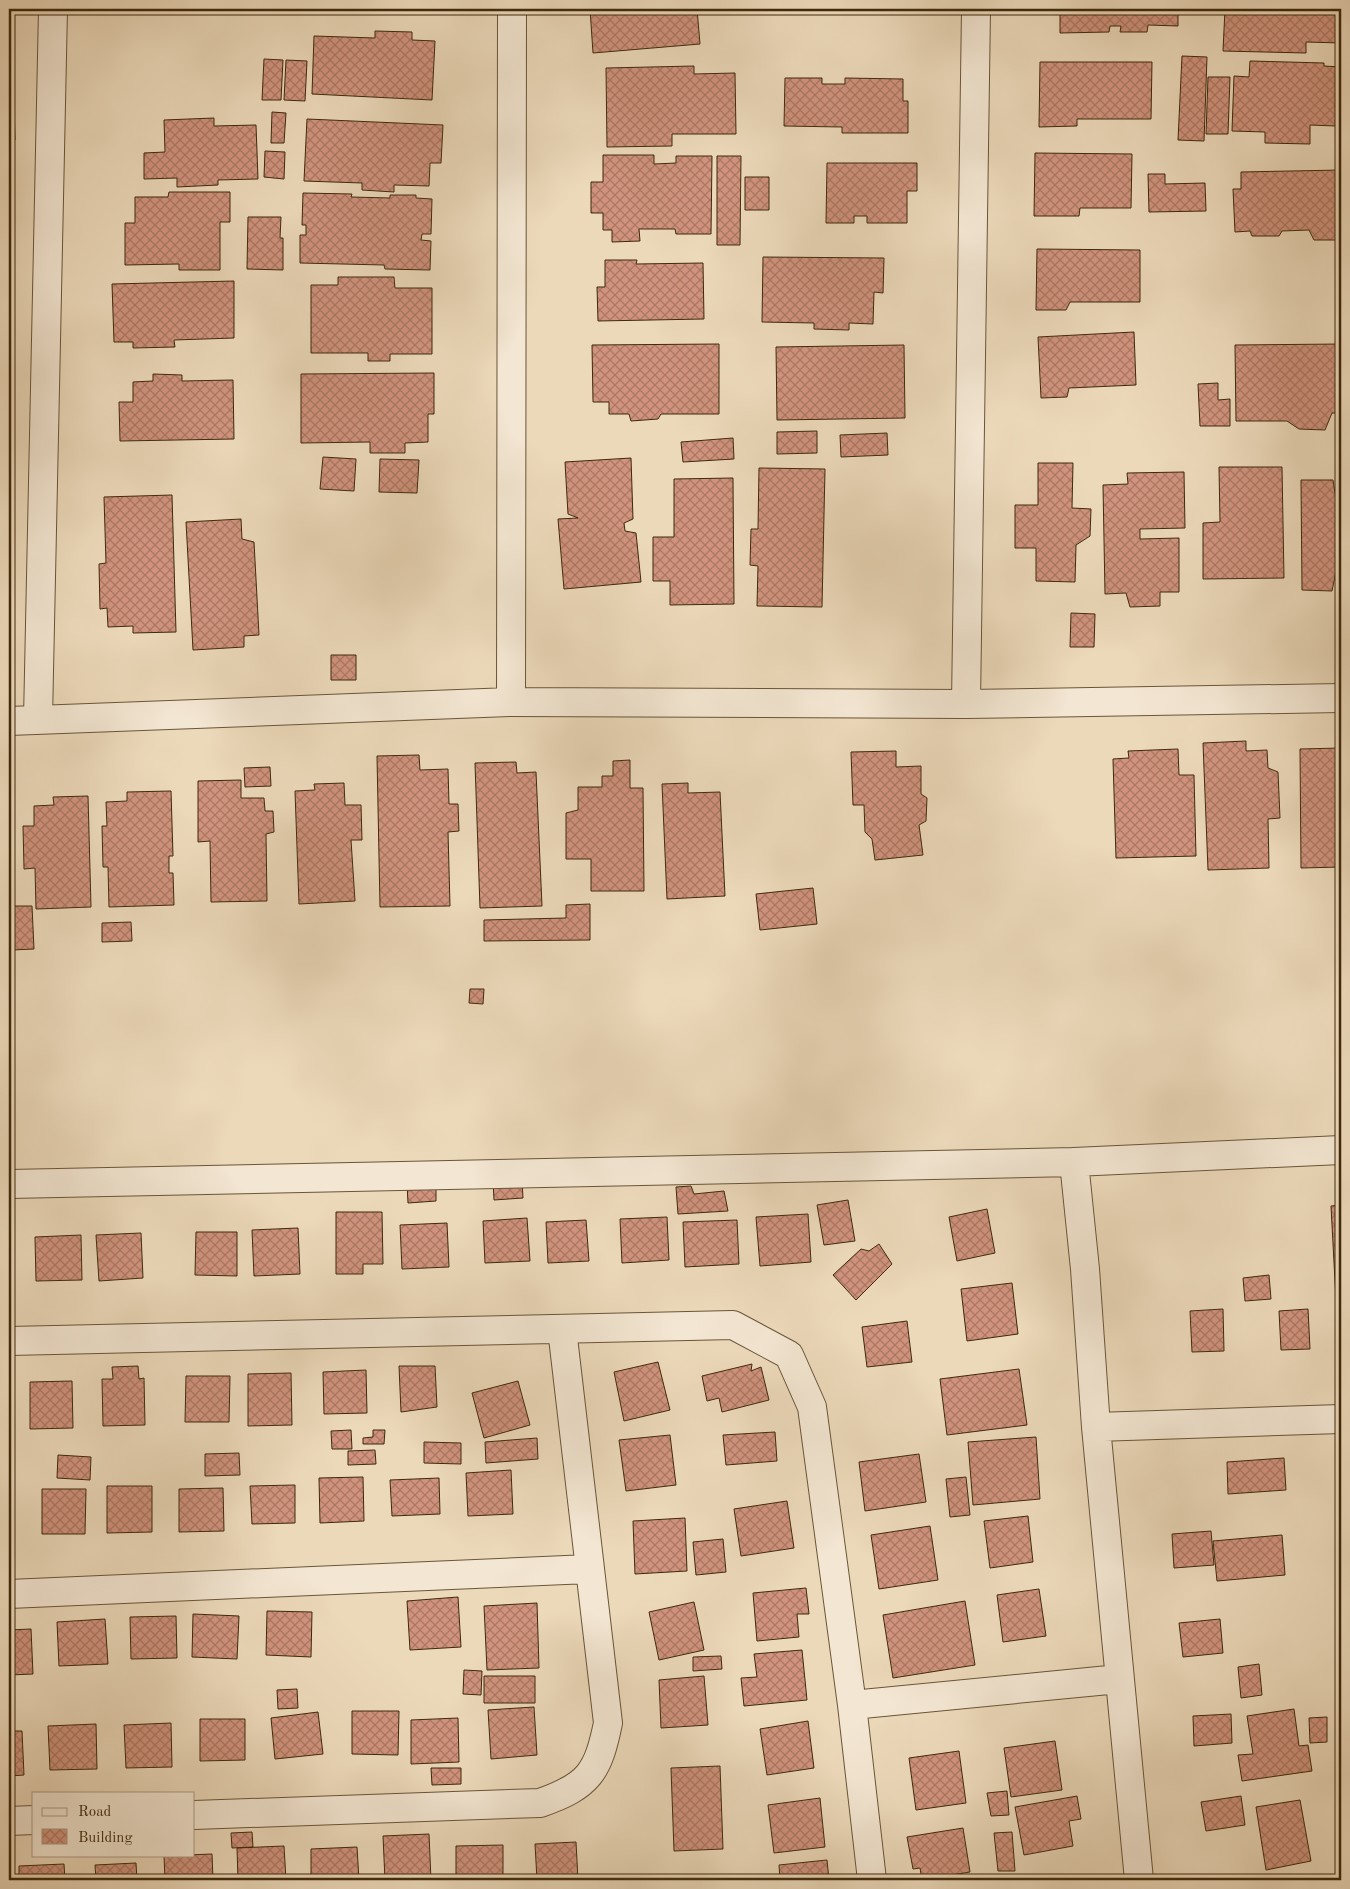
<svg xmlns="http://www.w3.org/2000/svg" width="1350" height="1889" font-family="'Old Standard TT',serif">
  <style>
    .building { fill: url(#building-cross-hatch); stroke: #3e290c }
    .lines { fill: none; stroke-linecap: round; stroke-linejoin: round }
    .minor-casing { stroke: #6a5538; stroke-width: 30 }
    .minor { stroke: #f3e6d2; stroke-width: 28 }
  </style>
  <defs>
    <pattern id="building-cross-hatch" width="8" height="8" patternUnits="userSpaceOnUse" patternTransform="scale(1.25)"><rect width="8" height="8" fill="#d1937d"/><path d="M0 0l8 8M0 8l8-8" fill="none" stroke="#ab7865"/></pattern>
  </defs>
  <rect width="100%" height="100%" fill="#ecd9ba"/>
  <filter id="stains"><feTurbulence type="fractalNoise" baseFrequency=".004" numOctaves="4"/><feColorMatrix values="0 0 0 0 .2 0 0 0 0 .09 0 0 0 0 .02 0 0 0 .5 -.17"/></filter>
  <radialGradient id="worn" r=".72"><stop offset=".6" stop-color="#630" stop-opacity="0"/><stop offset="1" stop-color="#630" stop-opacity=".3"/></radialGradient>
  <path class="building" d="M590,9h107l3,35 -107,9z
    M1060,9h118v17l-30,-1 -1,7h-27l1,-6h-11l-1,6 -49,1z
    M1225,9h116v34l-35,-1v11l-83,-2z
    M375,31l37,1v8l23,1 -3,59 -120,-6 2,-58 61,2z
    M1182,56l25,1 -3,84 -26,-1z
    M264,59l19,1 -2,40h-19z
    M286,60l21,1 -2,40 -21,-1z
    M1250,61l74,2v3l17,1v53h-6l1,6 -26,-1v19l-45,-1v-11l-33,-1 2,-55 15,1z
    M1040,62h112l-1,57h-74v7l-38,1z
    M694,66v8l41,-1 1,61h-64v12l-65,1 -1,-79z
    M1208,77h22l-2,57h-22z
    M785,78h37v6h23v-6l58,1v22h5v32h-66v-6l-58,-1z
    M9,105h5l1,35 -6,1z
    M272,112l14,1 -2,30h-13z
    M214,118v8l42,-1 2,54 -40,1v5l-41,2v-9l-33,1v-26l21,-1 -1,-32z
    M307,119l136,6 -2,38h-11l-1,23 -35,-1v7l-32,-2v-7l-58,-2z
    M265,151l20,1 -1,27 -20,-2z
    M1035,153l97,1 -1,54h-51l-1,8h-45z
    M603,155h51v9l22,-1v-7h36l-1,78h-35l-1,-5h-36l1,12 -28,1v-12h-9v-17h-12v-31h12z
    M717,156h24l-1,89h-23z
    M827,163h90v28h-10v32h-40v-7h-13v7h-28z
    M1341,170v70h-27l-5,-10 -27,1 -3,5h-27l-2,-5 -15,1 -2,-43h8v-17z
    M1148,174h17v10l40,-1 1,28 -57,1z
    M745,177h24v33h-24z
    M169,192h61v30h-10v48h-41v-6l-54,1v-42h10v-26h33z
    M303,193l49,1 -1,3 39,1v-3h26v3l16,1 -1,35h-9l-1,6 10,1 -1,29 -45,-1 -1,-4 -84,-2v-28h6v-10h-4z
    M248,217h33l-1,21h3v32l-36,-1z
    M1037,249l103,1v52h-70l-4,8h-30z
    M763,257l121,1 -1,35 -9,-1 -1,32 -24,-1v7l-35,-1v-6l-52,-1z
    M605,260h32l-1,4 67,-1 1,56 -106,2 -1,-34h8z
    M338,277h56l1,11h37v66h-42v7h-22v-8h-57v-68h27z
    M234,281v57l-60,2 1,7 -42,1v-6h-19l-2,-58z
    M1134,332l2,53 -67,3 -2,9 -26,1 -3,-61z
    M719,344v70h-58l-3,5 -27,2 -2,-7h-20v-12h-16l-1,-57z
    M1341,344v69h-9l-7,17 -26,-1 -12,-8h-51l-1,-76z
    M904,345l1,73 -128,2 -1,-73z
    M434,373v41h-6v28l-23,1v10h-35v-11l-69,1v-69z
    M153,374l29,1v6l51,-1 1,59 -114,2 -1,-39h14v-20l20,-1z
    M1218,383v17l12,-1v27h-30l-2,-42z
    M817,431v22l-40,1v-22z
    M887,433l1,22 -47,2 -1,-22z
    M733,438l1,21 -51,3 -2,-20z
    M323,457l33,2 -2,32 -34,-2z
    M631,458l2,61 -9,4 1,8 11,2 5,49 -77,7 -6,-70 20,-1 -10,-4 -3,-52z
    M380,459l39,1 -2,33 -38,-1z
    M1038,463h35l-1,45 19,1 -1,27 -14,9 -1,37 -39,-1v-33h-21v-43h23z
    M1219,467h63l2,111 -81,1v-56l17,-1z
    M759,468l66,1 -3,138 -65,-1 1,-40 -8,-1 1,-36h7z
    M1184,472l1,56 -45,1v10l39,-1v54h-19v14l-30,1 -4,-14 -21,1 -2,-109 25,-1 -1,-11z
    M733,478l1,126 -64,1v-24h-17v-44h21v-58z
    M1301,480h32l2,13h6v54l-9,44 -30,-1z
    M172,495l4,137 -43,1v-7l-25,1 -1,-19 -7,1 -1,-45 7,-1 -2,-66z
    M241,519l1,20 12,3 5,93 -15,1v11l-51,3 -7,-128z
    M1071,613l24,1 -1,33h-24z
    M331,655h25v25h-25z
    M1246,741v10l21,-1 1,18 10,4 2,46 -12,1 1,49 -61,2 -5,-127z
    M1341,748v119l-40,1 -1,-119z
    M1178,749l1,26h15l2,81 -80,2 -3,-99 16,-1 -1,-7z
    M896,751v16l25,-1v28l6,4 -1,23 -7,4 4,30 -48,5 -3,-21 -7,-7 -1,-27h-11l-2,-53z
    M419,755l1,15 28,-1 1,35h9l1,27 -11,1 2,74 -70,1 -3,-151z
    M630,760v28h13l1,103h-53v-32h-25v-46l12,-3v-23h24v-11h11v-15z
    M516,762l1,11 19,-1 6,134 -62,2 -5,-145z
    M270,767l1,19 -26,1 -1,-19z
    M241,780v18h23l1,13h8l1,21 -8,2 1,67 -56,1 -1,-61 -12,1v-61z
    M344,783l1,22h16l1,35h-11l4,61 -56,3 -4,-113 20,-1 -1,-6z
    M688,783v10l32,-1 5,104 -58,3 -5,-115z
    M171,791l2,65h-4v17h4l1,32 -65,2 -1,-40h-5l-1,-41h5l-1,-24 21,-1v-9z
    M88,796l3,111 -55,2 -1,-41 -11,1 -1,-43h11v-20l20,-1 -1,-8z
    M813,888l4,36 -57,6 -4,-36z
    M590,904v36l-106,1v-21l82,-2v-13z
    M11,906h21l2,43 -22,1z
    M131,922l1,19 -30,1v-19z
    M470,989h14l-1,15 -14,-1z
    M493,1181h29l1,17 -29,2z
    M407,1184h29v17l-28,2z
    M691,1186l3,8 30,-3 4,20 -50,3 -2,-27z
    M848,1200l7,41 -31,4 -7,-40z
    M1341,1205v95h-5l-5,-94z
    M987,1209l8,44 -38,8 -8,-44z
    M336,1212h46l1,52h-20v10h-27z
    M808,1214l3,48 -51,4 -4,-49z
    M667,1217l2,43 -47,3 -2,-44z
    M527,1218l3,43 -45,2 -2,-42z
    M586,1220l3,41 -41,2 -2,-41z
    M737,1220l2,44 -54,3 -2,-45z
    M447,1223l2,44 -47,2 -2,-44z
    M298,1228l2,46 -46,2 -2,-46z
    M196,1232h41v44l-42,-1z
    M141,1233l2,45 -44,3 -3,-46z
    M81,1235l1,45 -46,1 -1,-44z
    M879,1244l13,20 -36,36 -23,-25 28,-26 8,2z
    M1269,1275l2,24 -26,2 -2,-23z
    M1012,1283l6,51 -51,7 -6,-52z
    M1223,1309l1,42 -32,1 -2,-41z
    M1308,1309l2,40 -29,1 -2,-39z
    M907,1321l5,41 -45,5 -5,-40z
    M658,1362l12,48 -46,11 -10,-49z
    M752,1364l-1,7 10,-4 8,33 -47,12 -3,-14 -12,3 -5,-25z
    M138,1366l1,13 5,-1 1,47 -42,1 -1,-47h11l-1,-12z
    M399,1366h36l2,41 -36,5z
    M1019,1369l8,56 -80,10 -7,-56z
    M366,1370l1,43 -43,1 -1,-42z
    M291,1373l1,52 -44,1v-52z
    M186,1376h44l-1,46h-44z
    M72,1381l1,47 -43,1v-47z
    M518,1381l12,44 -46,13 -12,-45z
    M351,1430l1,19h-20l-1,-18z
    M373,1430h12l-1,14h-21v-6l10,-1z
    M775,1432l2,29 -51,4 -3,-30z
    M670,1435l6,50 -50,6 -7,-51z
    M1036,1437l4,62 -67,6 -5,-63z
    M537,1438l1,21 -52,4 -1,-21z
    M424,1442l37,1v21l-37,-1z
    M375,1450l1,14 -28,1v-14z
    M239,1453l1,22 -35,1v-22z
    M919,1454l7,48 -61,9 -6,-49z
    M58,1455l33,2 -1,23 -33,-2z
    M1284,1458l2,32 -58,4 -1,-32z
    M511,1470l2,44 -45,2 -2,-43z
    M363,1477l1,44 -44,2 -1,-45z
    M966,1477l4,38 -20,2 -4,-38z
    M439,1478l1,36 -48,2 -2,-36z
    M295,1485v38l-43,1 -2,-38z
    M107,1486h45v46l-45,1z
    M223,1488l1,43 -45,1v-43z
    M42,1489h44l-1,45h-43z
    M787,1501l7,47 -53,8 -7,-47z
    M1028,1516l5,46 -43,6 -6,-47z
    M685,1518l2,53 -52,3 -2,-53z
    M930,1526l8,54 -59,9 -8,-54z
    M1211,1531l3,34 -40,3 -2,-34z
    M1282,1535l3,40 -68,6 -4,-40z
    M723,1539l3,33 -30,3 -3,-33z
    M806,1588l3,26h-12l2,23 -42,4 -4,-48z
    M1039,1589l7,47 -43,6 -6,-47z
    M458,1597l3,50 -51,3 -3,-49z
    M965,1601l10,64 -82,13 -10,-63z
    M694,1602l10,48 -45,10 -10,-48z
    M537,1603l2,65 -52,2 -3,-64z
    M267,1611l45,1 -1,45 -45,-2z
    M193,1614l46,2 -2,43 -45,-2z
    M176,1616l1,42 -46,1 -1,-42z
    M105,1619l3,45 -49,2 -2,-44z
    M1220,1619l3,34 -40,4 -4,-34z
    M31,1629l2,45 -24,1v-45z
    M802,1650l5,50 -63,6 -3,-28 16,-1 -3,-23z
    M721,1656l1,13 -29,2v-14z
    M1259,1664l3,31 -21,3 -3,-31z
    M464,1670l18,1 -1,24 -18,-1z
    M484,1676h51v27h-51z
    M704,1676l4,49 -47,3 -2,-48z
    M297,1689l1,19 -20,1 -1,-19z
    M534,1707l3,48 -46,4 -3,-49z
    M1294,1709l5,37 9,-1 4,26 -70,10 -4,-26 15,-1 -6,-38z
    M352,1711h47l-1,44 -46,-1z
    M318,1712l5,42 -48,5 -4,-41z
    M1231,1714l1,29 -38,3 -1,-30z
    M1327,1717v25l-17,1 -1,-25z
    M458,1718l1,44 -48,2v-44z
    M200,1719h45v41l-45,1z
    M808,1721l6,47 -47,7 -7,-46z
    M171,1723l1,44 -46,1 -2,-43z
    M96,1724l1,45 -47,1 -2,-44z
    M9,1731h13l2,44 -15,1z
    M1055,1741l7,49 -51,7 -7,-49z
    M959,1751l7,52 -50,7 -7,-52z
    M720,1766l3,83 -49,2 -3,-83z
    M431,1768h30v16l-29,1z
    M1007,1791l2,24 -18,1 -4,-23z
    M1077,1796l4,23 -12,2 4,25 -49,9 -9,-48z
    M1241,1796l4,29 -39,6 -5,-29z
    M820,1798l5,49 -51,6 -6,-48z
    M1300,1800l11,61 -45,9 -10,-63z
    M963,1828l7,44 -48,8 -2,-12 -7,1 -6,-32z
    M252,1832l1,15 -21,1 -1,-15z
    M1012,1832l3,39h-17l-4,-38z
    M429,1834l2,46h-46l-2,-44z
    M576,1842l2,38h-41l-2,-36z
    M503,1845v35h-47v-34z
    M284,1846l2,34h-48l-1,-32z
    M357,1847l2,33h-48v-31z
    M212,1854l1,26h-48l-1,-24z
    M827,1860l2,20h-49l-1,-15z
    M136,1863l1,17h-41l-1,-15z
    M64,1864l1,16h-46v-14z"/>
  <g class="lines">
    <defs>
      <path id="minor" d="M511,702l1,-693
        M966,704l10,-695
        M38,719l15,-710
        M9,721l502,-19 455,2 375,-6
        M1074,1162l11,107 11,158 43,453
        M9,1184l1065,-22 267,-12
        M9,1341l724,-16 56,30 23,52 40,298 20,175
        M1096,1427l245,-8
        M9,1594l580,-25
        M852,1705l267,-26
        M194,1815l346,-12c49,-17 58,-31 68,-80l-46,-394
        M9,1821l25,-1"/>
    </defs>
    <use href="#minor" class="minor-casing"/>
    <use href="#minor" class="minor"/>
  </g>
  <rect width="1350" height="1889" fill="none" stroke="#ecd9ba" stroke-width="30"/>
  <rect x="10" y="10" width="1330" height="1869" fill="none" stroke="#3e290c" stroke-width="2.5"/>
  <rect x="15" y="15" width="1320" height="1859" fill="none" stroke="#3e290c"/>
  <rect x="32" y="1792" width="162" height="65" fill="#f3e6d2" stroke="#ab9a83"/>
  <rect x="42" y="1808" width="25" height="8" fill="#f3e6d2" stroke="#ab9a83"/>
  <text x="78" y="1816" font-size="15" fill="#3e290c">Road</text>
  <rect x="42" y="1829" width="25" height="15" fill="url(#building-cross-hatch)" stroke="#ab9a83"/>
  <text x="78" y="1842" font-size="15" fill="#3e290c">Building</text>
  <rect width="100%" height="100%" filter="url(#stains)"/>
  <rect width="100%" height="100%" fill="url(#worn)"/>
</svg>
